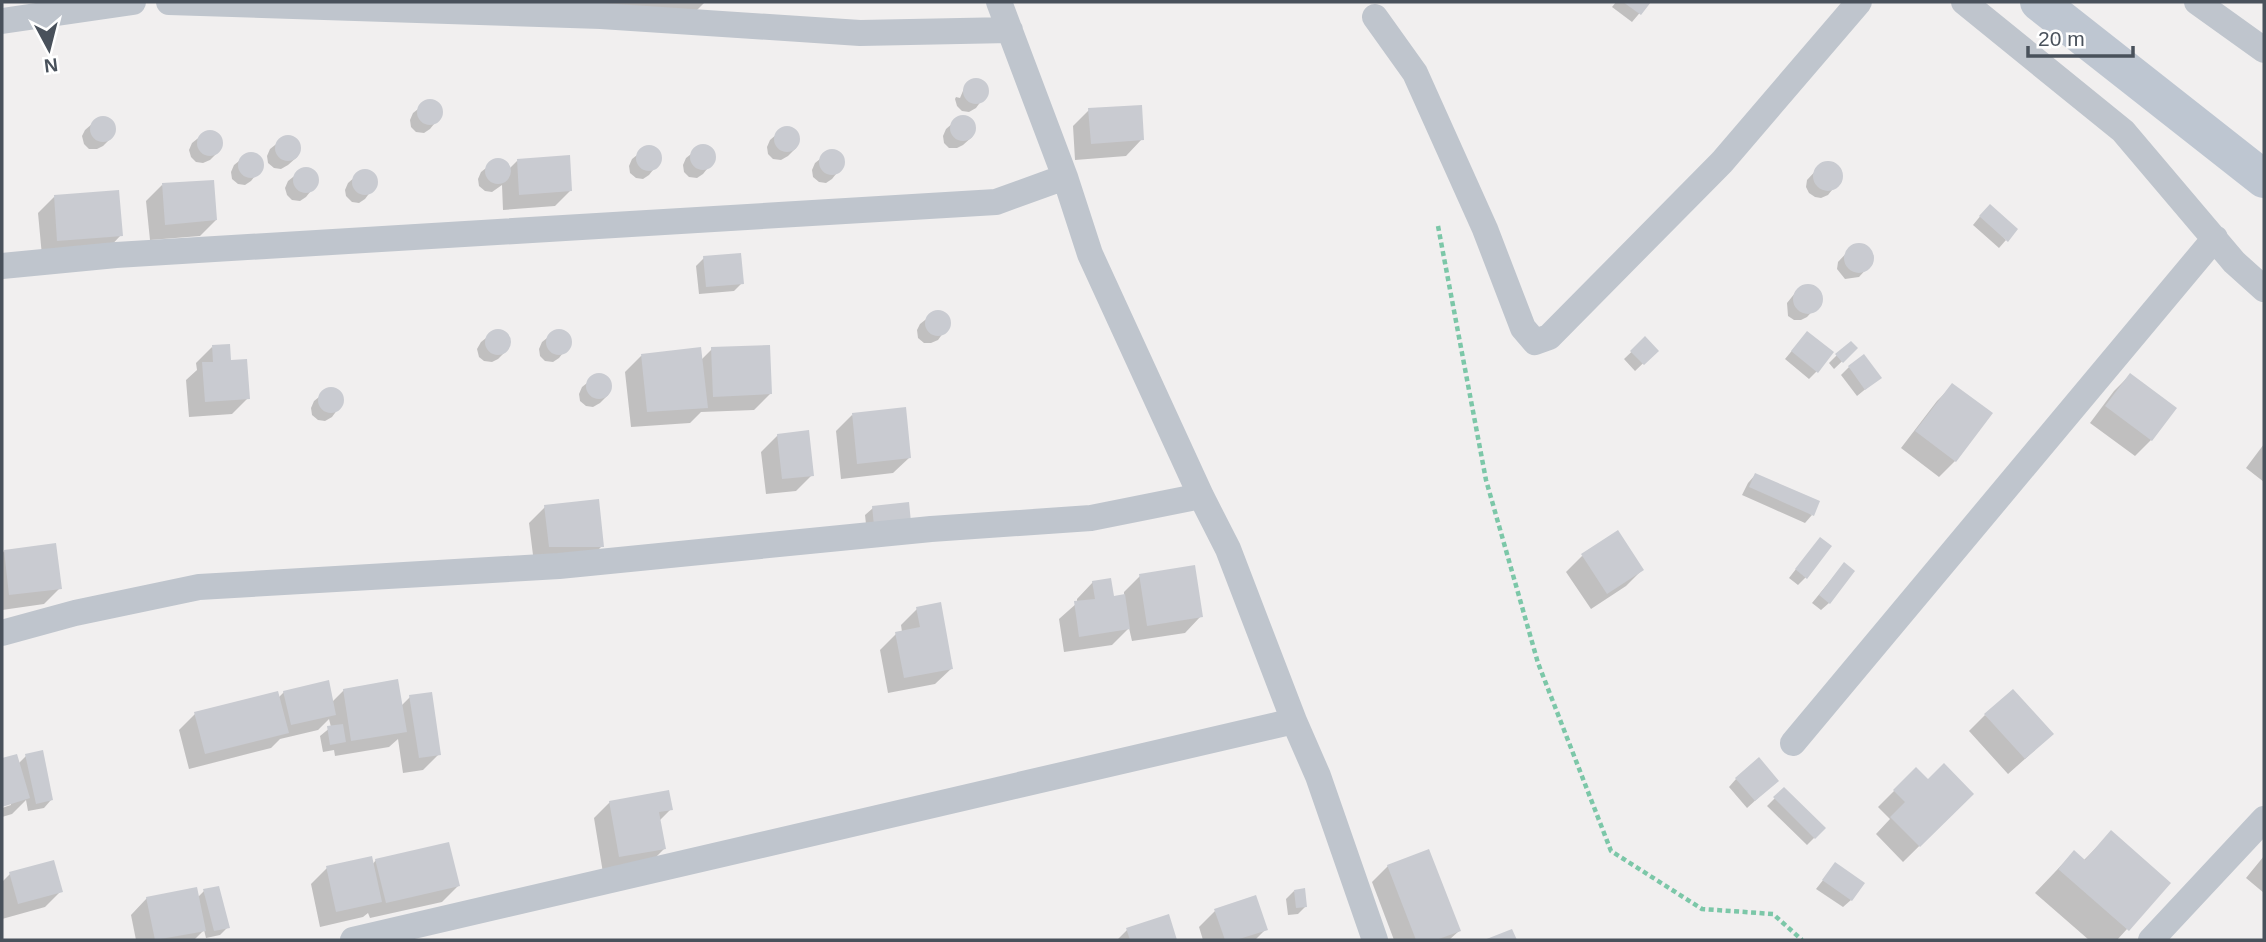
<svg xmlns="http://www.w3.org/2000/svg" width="2266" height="942" font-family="Helvetica,sans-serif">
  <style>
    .shadow { fill: #0003 }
    .building { fill: #c9cbd1 }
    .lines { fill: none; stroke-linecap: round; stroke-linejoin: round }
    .path { stroke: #7cc7a8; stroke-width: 4.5; stroke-dasharray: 5 3.5; stroke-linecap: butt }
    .minor { stroke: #bfc5cd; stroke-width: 26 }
    .secondary { stroke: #bec6d1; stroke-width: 38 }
  </style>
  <rect width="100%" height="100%" fill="#f1efef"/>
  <path class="shadow" d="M571,2h134l-11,11 -124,-6z
    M1616,2h33l-17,20 -20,-15z
    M973,80l8,1 5,5 1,7 -11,15 -7,4 -7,-1 -5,-5 -2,-7 4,-8 -3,6 4,1 5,-12z
    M428,101l7,1 6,4 1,8 -12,15 -6,4 -8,-1 -5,-5 -1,-7 3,-7z
    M1089,110l53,29 -16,17 -51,4 -2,-34z
    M961,116l7,1 6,5 1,7 -3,8 -9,8 -6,3h-8l-5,-5 -1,-7 3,-7z
    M100,117l8,1 5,5 2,7 -3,7 -9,9 -6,3h-8l-5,-5 -2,-8 3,-6z
    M785,127l7,2 5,5 2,6 -3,8 -8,8 -7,4 -8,-1 -5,-5 -1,-7 3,-7z
    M207,131l8,1 5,5 2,7 -3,7 -9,9 -7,3 -7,-1 -5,-5 -2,-7 3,-7z
    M285,137l8,1 5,5 2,7 -3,7 -9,8 -7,4 -7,-1 -6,-5 -1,-7 3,-7z
    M701,146l7,1 5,4 2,8 -12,15 -6,4 -8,-1 -5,-5 -1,-7 3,-7z
    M647,147h7l6,5 1,8 -12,15 -6,4 -7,-1 -6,-5 -1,-7 3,-7z
    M830,151h7l5,5 2,8 -12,15 -6,4 -7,-1 -6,-5 -1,-7 3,-7z
    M249,153l7,1 5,5 2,7 -12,15 -6,4 -7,-1 -6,-5 -1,-7 3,-7z
    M496,160l7,1 6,8 8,-8 54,29 -16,16 -52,4 -1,-25 -10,7 -7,-1 -6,-5 -1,-7 3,-7z
    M1826,163l7,1 5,4 3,6 -1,6 -12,15 -7,3 -6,-1 -6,-4 -3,-6 1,-7 13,-14z
    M303,169l8,1 5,4 2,8 -12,15 -6,4 -8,-1 -5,-5 -2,-7 3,-7z
    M363,170l7,2 6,4 1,7 -12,16 -6,4 -7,-1 -6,-6 -1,-6 3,-7z
    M162,185l54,35 -16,16 -50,4 -4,-39z
    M54,197l67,38 -16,17 -63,4 -4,-43z
    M1982,214l24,26 -7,8 -26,-23z
    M1857,245l13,5 2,6v7l-13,14 -14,2 -8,-10 1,-7 13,-14z
    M704,258l38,25 -8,8 -35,3 -3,-28z
    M1806,286h6l6,4 2,13 -13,14 -6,3h-7l-6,-4 -1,-13 12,-15z
    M935,312h8l5,5 1,8 -11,15 -7,3h-7l-6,-5 -1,-8 3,-6z
    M496,330l7,1 5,5 2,7 -3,7 -9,9 -6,3 -8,-1 -5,-4 -2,-8 4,-7z
    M557,330l7,1 6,5 1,7 -12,15 -6,4 -8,-1 -5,-5 -1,-7 3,-7z
    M1645,339l11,12 -21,20 -11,-12z
    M1800,341l17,30 -8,8 -24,-20z
    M212,347l36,51 -16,16 -43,3 -3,-37 11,-10 -1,-7z
    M1856,348l-22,21 -5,-6 8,-8z
    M712,349l58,45 -16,16 -53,2 -11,11 -59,4 -6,-55 16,-16 60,4z
    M1849,367l30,11 -22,18 -16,-21z
    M597,375l7,1 5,5 2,6 -3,8 -8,8 -7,4 -7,-1 -6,-5 -1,-7 3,-7z
    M2130,375l44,34 -23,31 -16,16 -45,-33 24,-32z
    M1953,385l2,76 -16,16 -38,-29 36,-47z
    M329,389h7l6,6 1,7 -11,15 -7,4 -7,-1 -6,-5 -1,-7 3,-7z
    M852,415l58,42 -17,16 -52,6 -5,-48z
    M778,435l34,40 -16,16 -30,3 -5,-42z
    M2264,444v38l-18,-14z
    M1755,475l57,40 -7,8 -63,-28 6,-12z
    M545,507l57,39 -16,16 -52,1 -5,-40z
    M873,508l37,13 -43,12 -2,-18z
    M1813,547l-7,30 -8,8 -9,-7z
    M4,551l56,37 -16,16 -42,6v-56z
    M1582,556l60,14 -16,16 -35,23 -25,-37z
    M1844,564l-15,39 -8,7 -9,-7z
    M1140,576l61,40 -16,17 -53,8 -3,-13 -17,17 -48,7 -5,-33 18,-16v-4l16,-17 19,16 12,-2v-4z
    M917,609l35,59 -17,16 -47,9 -8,-43 16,-16 6,-2 -1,-7z
    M344,690l57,16 9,-9 29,57 -16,16 -20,3 -5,-34 -9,8 -54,9 -1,-6 -11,2 -3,-16 11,-9 -2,-8 -11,11 -38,9 -9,9 -82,21 -10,-39 16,-16 83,-16 6,-6 48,10z
    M1985,715l50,35 -27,24 -39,-43z
    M16,756l2,8 8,-8 25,44 -7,8 -16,3 -2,-11 -14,14 -10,3v-9l9,-3v-3l-9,3v-45z
    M1916,769l12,13 44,12 -69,68 -27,-28 14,-15 -12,-12z
    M1736,779l33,9 -22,20 -18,-21z
    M1784,789l40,39 -17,17 -40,-39z
    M610,802l61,7 -12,12 5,28 -16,16 -45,8 -9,-55z
    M2111,833l58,50 -52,57h-28l-54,-47 39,-41 9,9z
    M2264,856v37l-18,-15z
    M376,860l82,26 -16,16 -72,16 -2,-5 -5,4 -43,10 -9,-43 16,-16 45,-3z
    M1835,865l16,35 -8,7 -27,-18z
    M1388,866l71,65 -10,9h-55l-22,-58z
    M10,874l51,17 -16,16 -43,12v-37z
    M204,891l24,36 -8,8 -14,3 -2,-8 -10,10h-58l-5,-25 16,-17h50z
    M1294,891l12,15 -8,8 -10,1 -2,-16z
    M1215,911l51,18 -11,11h-52l-4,-13z
    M1168,917l7,23h-58l10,-10z"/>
  <path class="building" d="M1623,2h28l-10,13z
    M963 91a13 13 0 1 1 26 0a13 13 0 1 1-26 0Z
    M417 112a13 13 0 1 1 26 0a13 13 0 1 1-26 0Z
    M1142,105l2,35 -53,4 -3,-36z
    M950 128a13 13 0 1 1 26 0a13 13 0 1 1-26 0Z
    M90 129a13 13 0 1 1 26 0a13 13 0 1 1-26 0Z
    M774 139a13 13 0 1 1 26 0a13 13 0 1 1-26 0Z
    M197 143a13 13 0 1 1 26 0a13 13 0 1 1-26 0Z
    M275 148a13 13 0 1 1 26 0a13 13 0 1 1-26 0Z
    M690 157a13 13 0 1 1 26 0a13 13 0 1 1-26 0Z
    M636 158a13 13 0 1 1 26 0a13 13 0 1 1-26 0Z
    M819 162a13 13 0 1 1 26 0a13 13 0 1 1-26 0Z
    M238 165a13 13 0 1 1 26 0a13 13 0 1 1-26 0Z
    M570,155l2,36 -53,4 -2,-36z
    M485 171a13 13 0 1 1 26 0a13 13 0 1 1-26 0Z
    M1813 176a15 15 0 1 1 30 0a15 15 0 1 1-30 0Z
    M293 180a13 13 0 1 1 26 0a13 13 0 1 1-26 0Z
    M352 182a13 13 0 1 1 26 0a13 13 0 1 1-26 0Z
    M214,180l3,40 -52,5 -3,-42z
    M119,190l4,46 -66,5 -3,-46z
    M1990,204l28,25 -10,13 -29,-26z
    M1844 258a15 15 0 1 1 30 0a15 15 0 1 1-30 0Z
    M741,253l3,31 -38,3 -3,-31z
    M1793 299a15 15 0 1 1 30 0a15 15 0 1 1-30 0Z
    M925 323a13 13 0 1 1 26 0a13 13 0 1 1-26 0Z
    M546 342a13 13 0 1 1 26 0a13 13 0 1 1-26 0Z
    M485 342a13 13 0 1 1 26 0a13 13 0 1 1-26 0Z
    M1807,331l27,21 -16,21 -27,-22z
    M1645,336l14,15 -15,14 -14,-14z
    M1851,341l7,7 -15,15 -8,-9z
    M230,344l1,16 16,-1 3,40 -45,3 -3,-40h11l-1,-17z
    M770,345l2,49 -59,3 -2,-50z
    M701,347l7,61 -61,4 -6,-58z
    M1864,354l18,24 -17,12 -17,-24z
    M586 386a13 13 0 1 1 26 0a13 13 0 1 1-26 0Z
    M2130,373l47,35 -25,33 -47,-35z
    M1952,383l41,30 -37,49 -41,-31z
    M318 400a13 13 0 1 1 26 0a13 13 0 1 1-26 0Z
    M906,407l5,51 -54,6 -5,-51z
    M809,430l5,46 -32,3 -5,-45z
    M1755,473l65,28 -6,15 -65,-29z
    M599,499l5,48h-55l-5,-42z
    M909,502l2,20 -37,4 -2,-20z
    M1618,530l26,40 -37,24 -26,-40z
    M1820,537l12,9 -25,33 -12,-10z
    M56,543l6,46 -53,6 -5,-45z
    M1844,562l11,9 -25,33 -11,-9z
    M1195,565l8,52 -56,9 -8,-52z
    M1111,578l3,18 11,-2 5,35 -51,8 -5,-36 21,-2 -3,-18z
    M941,602l12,67 -49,9 -9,-46 25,-5 -4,-20z
    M398,679l9,53 -56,9 -8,-52z
    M329,680l7,35 -45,10 -8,-34z
    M2013,689l41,45 -29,25 -41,-45z
    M278,691l11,42 -84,21 -11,-42z
    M432,692l9,63 -22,3 -10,-63z
    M343,724l3,18 -16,3 -3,-19z
    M43,750l10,50 -17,4 -11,-50z
    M17,754l13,44 -28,9v-49z
    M1759,757l20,24 -24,20 -20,-23z
    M1944,763l30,31 -54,53 -30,-30 15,-15 -12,-12 23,-23 12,12z
    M1784,787l42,41 -11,11 -42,-42z
    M669,790l4,20 -14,2 7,37 -47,8 -10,-56z
    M2111,830l60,53 -42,48 -71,-62 16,-19 11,10z
    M449,842l11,44 -74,17 -11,-44z
    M1429,849l32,82 -25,9h-20l-29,-75z
    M372,856l10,46 -46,10 -10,-46z
    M54,860l9,32 -45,12 -9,-32z
    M1835,862l30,21 -13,18 -30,-21z
    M219,886l11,42 -16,3 -11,-42z
    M197,887l9,44 -51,9 -9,-43z
    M1305,888l2,19 -11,1 -2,-18z
    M1256,895l12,35 -32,10h-11l-11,-31z
    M1169,914l8,26h-47l-4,-12z
    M1512,929l5,11h-33z"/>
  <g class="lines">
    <path class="path" d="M1438,226l48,254 52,183 73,188 91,58 71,5 29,26"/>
    <path class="minor" d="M169,2l432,14 259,17 150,-3
      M999,2l66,175 25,77 111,242 27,53 66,172 24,55 57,164
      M1964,2l159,129 111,131 30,27
      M2197,2l67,48
      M1375,17l40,56 70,156 38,99 12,14 14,-5 173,-175 137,-160
      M2,21l131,-19
      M2,266l114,-11 880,-53 69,-25
      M2,633l73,-20 124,-26 360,-21 372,-37 160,-11 110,-22
      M1793,743l422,-505
      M353,940l941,-219
      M2151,940l113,-121"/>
    <path class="secondary" d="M2039,2l225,177"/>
  </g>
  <rect width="2266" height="942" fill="none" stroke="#49515b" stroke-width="7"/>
  <g transform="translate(49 49) rotate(173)" stroke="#ffffff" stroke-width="5" paint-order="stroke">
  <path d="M0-5L12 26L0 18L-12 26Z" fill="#49515b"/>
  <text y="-10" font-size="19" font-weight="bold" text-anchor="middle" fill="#49515b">N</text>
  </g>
  <path d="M2028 46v10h105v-10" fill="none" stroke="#49515b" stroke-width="3.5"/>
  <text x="2038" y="46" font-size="21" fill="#49515b" stroke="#ffffff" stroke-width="5" paint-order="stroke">20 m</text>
</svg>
